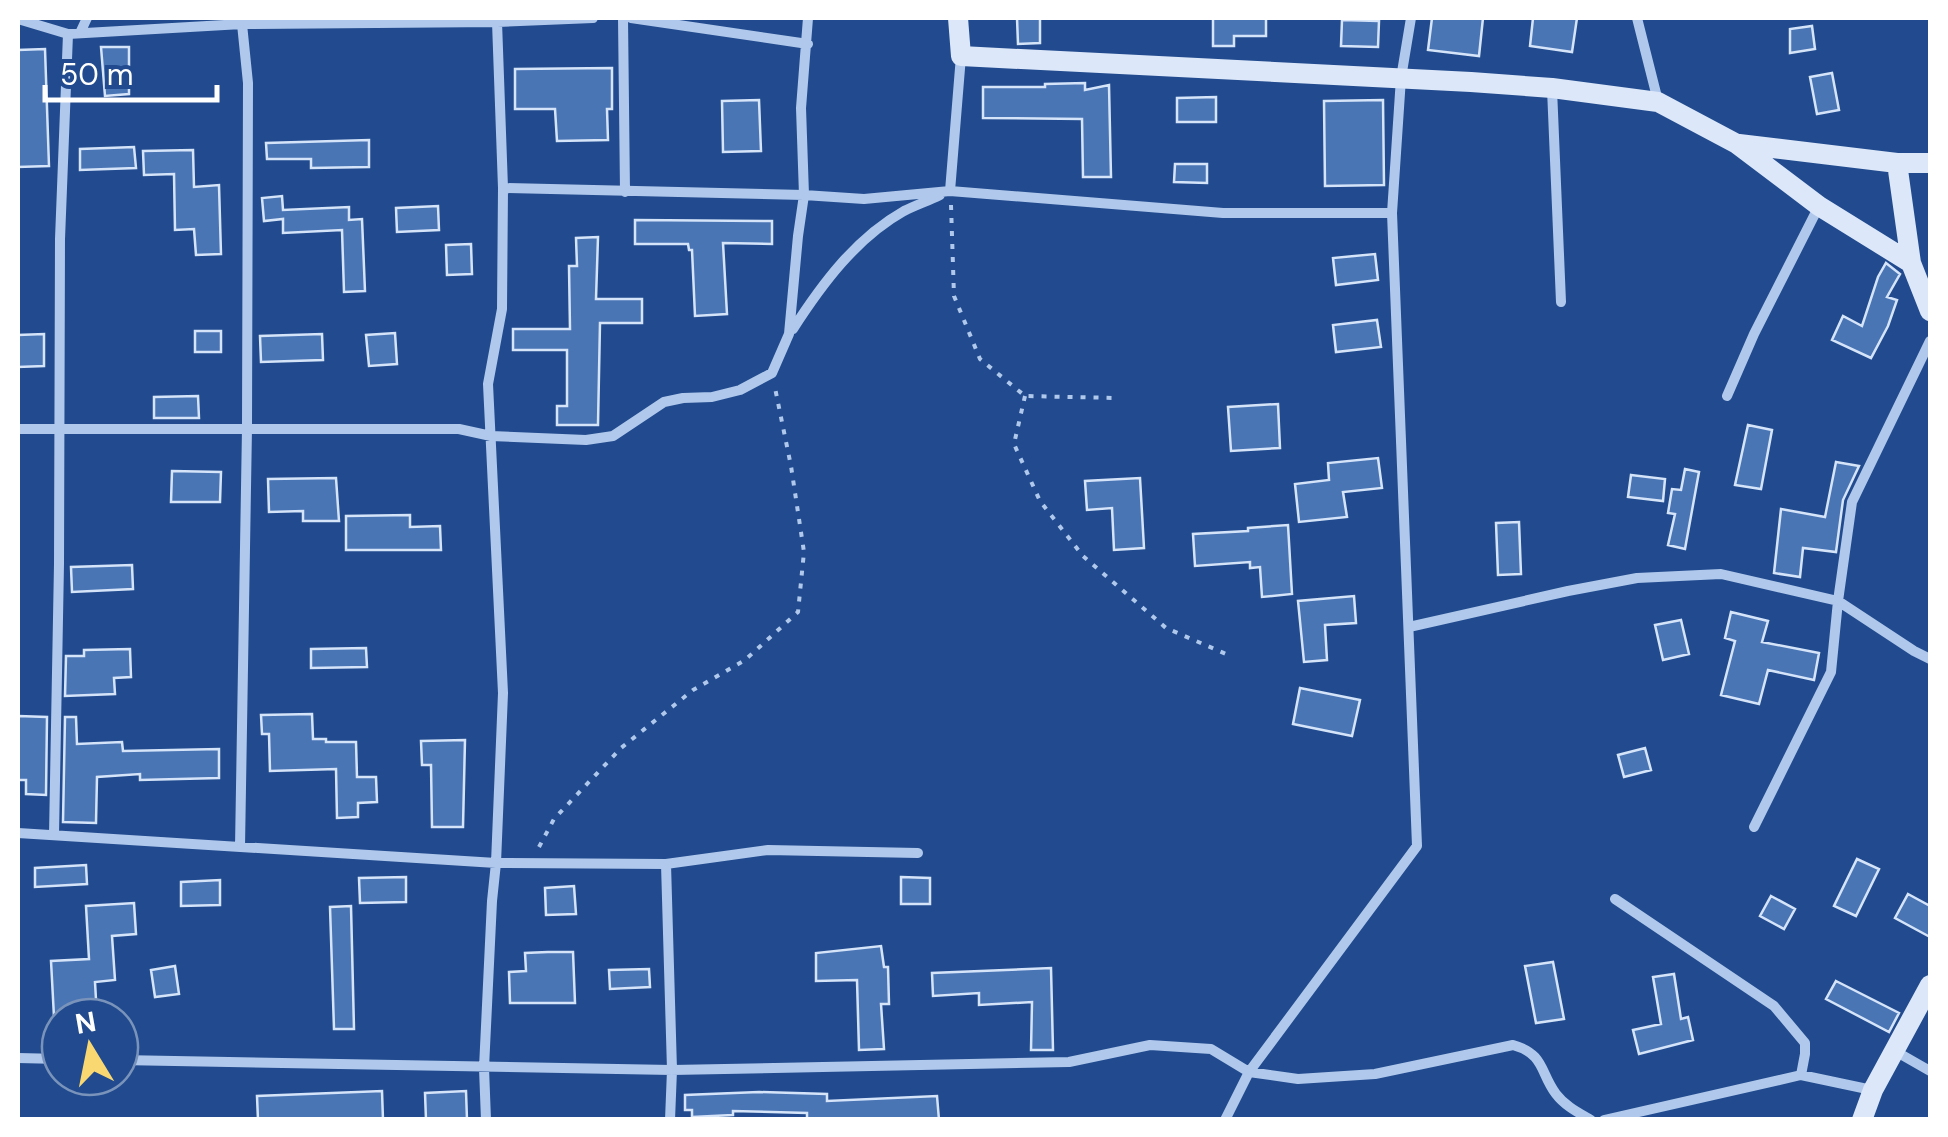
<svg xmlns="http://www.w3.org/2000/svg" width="1948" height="1137" font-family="'DM Sans',sans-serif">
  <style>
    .building { fill: #4a75b5; stroke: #d5e4f9; stroke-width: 2.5 }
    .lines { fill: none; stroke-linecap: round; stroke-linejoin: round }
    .path { stroke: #b0c8ec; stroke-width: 4; stroke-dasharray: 5 8; stroke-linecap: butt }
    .street { stroke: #b0c8ec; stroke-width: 10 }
    .secondary { stroke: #dce7f9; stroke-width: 20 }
  </style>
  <rect width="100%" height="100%" fill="#214b8e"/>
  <path class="building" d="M1017,18h23v25l-22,1z
    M1213,18h53v18h-32v10h-21z
    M1432,18h51l-4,38 -51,-6z
    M1533,18h44l-5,34 -42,-6z
    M1342,20l37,1 -1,26 -37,-1z
    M1812,26l3,23 -25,4v-24z
    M101,47h28v47l-24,2z
    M45,49l4,117 -31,1v-117z
    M612,68v41h-5l1,31 -51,1 -2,-32h-40v-40z
    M1832,73l7,37 -22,4 -7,-37z
    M1085,83v7l24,-5 2,92h-28l-1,-58 -99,-1v-31h62v-3z
    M1216,97v25h-39v-24z
    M759,100l2,51 -38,1 -1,-51z
    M1383,100l1,85 -59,1 -1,-85z
    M369,140v27l-58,1v-9h-44l-1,-16z
    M134,147l2,21 -56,2v-21z
    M193,150l1,37 25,-2 2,69 -25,1 -2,-26 -19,1 -1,-56 -30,1 -1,-24z
    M1175,164h32v19l-33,-1z
    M282,196l1,14 66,-3v13l13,-1 3,72 -21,1 -2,-62 -59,3v-14l-19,2 -2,-23z
    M438,206l1,24 -42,2 -1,-24z
    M635,220l137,1v23l-49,-1 4,71 -32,2 -3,-66h-3l-1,-6h-53z
    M598,237l-2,62h46v24h-42l-2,102h-41v-19h10v-56h-54v-21h57l-1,-63h8l-1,-28z
    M471,244l1,30 -25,1 -1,-30z
    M1375,254l3,26 -42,5 -3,-27z
    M1886,263l14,11 -13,23 10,3 -9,26 -17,32 -39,-18 11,-24 19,10 16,-49z
    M1377,320l4,27 -45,5 -3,-27z
    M195,331h26v21h-26z
    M395,333l2,31 -28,2 -3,-31z
    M44,334v32l-26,1v-32z
    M322,334l1,26 -62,2 -1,-26z
    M198,396l1,22h-45v-21z
    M1278,404l2,44 -49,3 -3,-44z
    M1748,425l24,5 -11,59 -26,-4z
    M1378,458l4,30 -39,4 4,25 -48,5 -4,-38 34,-4 -1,-17z
    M1836,462l23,4 -16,34 -7,52 -33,-4 -3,29 -26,-4 7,-64 44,8z
    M1685,469l14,3 -14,77 -17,-4 7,-31 -7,-1 4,-24 9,1z
    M172,471l49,1 -1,30h-49z
    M1631,475l34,4 -2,22 -35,-4z
    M336,478l3,43h-36v-10l-34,1 -1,-33z
    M1140,478l4,70 -30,2 -2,-42 -25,2 -2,-29z
    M410,515v12l30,-1 1,24h-95v-34z
    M1519,522l2,52 -23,1 -2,-52z
    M1288,525l4,69 -30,3 -2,-30 -10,1v-6l-55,4 -2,-32 55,-3v-3z
    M132,565l1,24 -61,3 -1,-25z
    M1354,596l2,27 -31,2 2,35 -23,2 -6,-61z
    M1731,612l37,9 -6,21 57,11 -5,27 -46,-10 -9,34 -38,-9 14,-54 -10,-3z
    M1681,620l8,34 -26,6 -8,-35z
    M366,648l1,19 -56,1v-19z
    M130,649l1,28 -17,1 1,16 -50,2 1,-40h18v-6z
    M1300,688l60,12 -8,36 -59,-12z
    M312,714l1,25h13v3h30l1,35h19l1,25 -19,1v14l-21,1 -1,-49 -66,2 -1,-37h-7l-1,-19z
    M18,716l29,1 -1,78 -20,-1v-14h-8z
    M65,717h11l1,27 45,-2 1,9 96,-2v29l-79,2v-6l-43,3 -1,46 -33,-1z
    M465,740l-2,87h-31l-1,-62h-9l-1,-24z
    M1645,748l6,22 -27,7 -6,-22z
    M1857,859l22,10 -23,47 -22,-10z
    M86,865l1,19 -52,3v-19z
    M406,877v25l-46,1 -1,-25z
    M901,877l29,1v26h-29z
    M220,880v25l-39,1v-24z
    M574,886l2,28 -30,1 -1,-27z
    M1908,894l22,12v31l-35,-19z
    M1771,896l24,13 -11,20 -24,-13z
    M134,903l2,31 -24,2 3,44 -20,2 2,35h-43l-3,-56 38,-2 -3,-53z
    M351,906l3,123h-20l-4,-122z
    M881,946l3,21h4l1,37h-8l3,45 -25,1 -2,-70 -41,1v-28z
    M548,952h25l2,51h-65l-1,-31 17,-1 -1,-18z
    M1553,962l11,57 -28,4 -11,-57z
    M175,966l4,28 -24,3 -4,-27z
    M1051,968l2,82h-22l1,-48 -53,3v-12l-46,3 -1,-23z
    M649,969l1,18 -40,2 -1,-19z
    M1674,974l7,45 7,-2 5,23 -54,14 -6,-24 28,-6 -8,-47z
    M1836,981l63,32 -10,19 -63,-33z
    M382,1091l1,29h-125l-1,-24z
    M466,1091l1,29h-41l-1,-27z
    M759,1092l68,2v7l110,-5 2,24h-132v-7l-74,-2v4l-41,2v-7h-7v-15z"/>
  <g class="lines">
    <path class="path" d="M951,205l3,91 26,63 45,37 92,2
      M1025,396l-11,48 26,57 43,55 83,72 60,26
      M539,847l15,-28 67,-71 72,-58 52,-30 53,-48 6,-60 -13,-86 -16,-78"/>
    <path class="street" d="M623,18l2,174
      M631,18l177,26
      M1637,18l21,83
      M18,19l50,15 174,-10 255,-2 96,-4
      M80,33l7,-15
      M1552,89l9,213
      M503,188l301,7 60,4 86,-8 273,22h169
      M950,191l11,-135
      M793,329c29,-45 63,-91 111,-118 12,-6 24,-10 36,-16
      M1727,396l27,-62 65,-128
      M18,429h441l32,7 95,4 27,-4 51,-34 19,-4 29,-1 28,-7 32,-17 17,-39 9,-98 6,-41 -3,-87 7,-90
      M1409,627l159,-36 69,-13 84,-4 117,27 76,50 16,8
      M1754,827l77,-155 7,-71 14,-99 78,-161
      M18,833l478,30 170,1 102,-14 150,3
      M54,835l5,-271 1,-325 8,-205
      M240,847l7,-419 1,-345 -6,-59
      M666,864l6,206 -2,50
      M1615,899l159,107 31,37v11l-4,21
      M1895,1051l35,20
      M18,1058l42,1
      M120,1060l552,10 397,-8 81,-17 61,4 38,23 49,7 77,-5 138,-29c32,9 27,28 43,49 9,12 23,19 35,26
      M486,1120l-2,-52 8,-167 4,-38 7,-170 -15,-309 14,-75 1,-121 -6,-166
      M1225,1120l24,-48 168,-226 -25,-633 9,-135 10,-60
      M1604,1120l197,-45 71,15"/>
    <path class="secondary" d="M958,18l3,38 510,26 81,6 106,14 79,42 82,62 92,57
      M1739,144l158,19h33
      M1897,163l14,100 19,48
      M1862,1120l11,-30 57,-105"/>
  </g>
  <rect width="1948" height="1137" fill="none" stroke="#ffffff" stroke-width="40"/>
  <g transform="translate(90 1047) rotate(350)"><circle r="48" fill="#214b8e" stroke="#7a93bb" stroke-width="2.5"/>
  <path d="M0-8L18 38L0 25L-18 38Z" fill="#f9d872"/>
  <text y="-15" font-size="28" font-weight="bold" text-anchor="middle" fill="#ffffff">N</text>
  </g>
  <path d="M45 85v15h172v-15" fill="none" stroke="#ffffff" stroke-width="5"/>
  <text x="60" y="85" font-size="30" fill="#ffffff" stroke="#214b8e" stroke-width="8" paint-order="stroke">50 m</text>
</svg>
